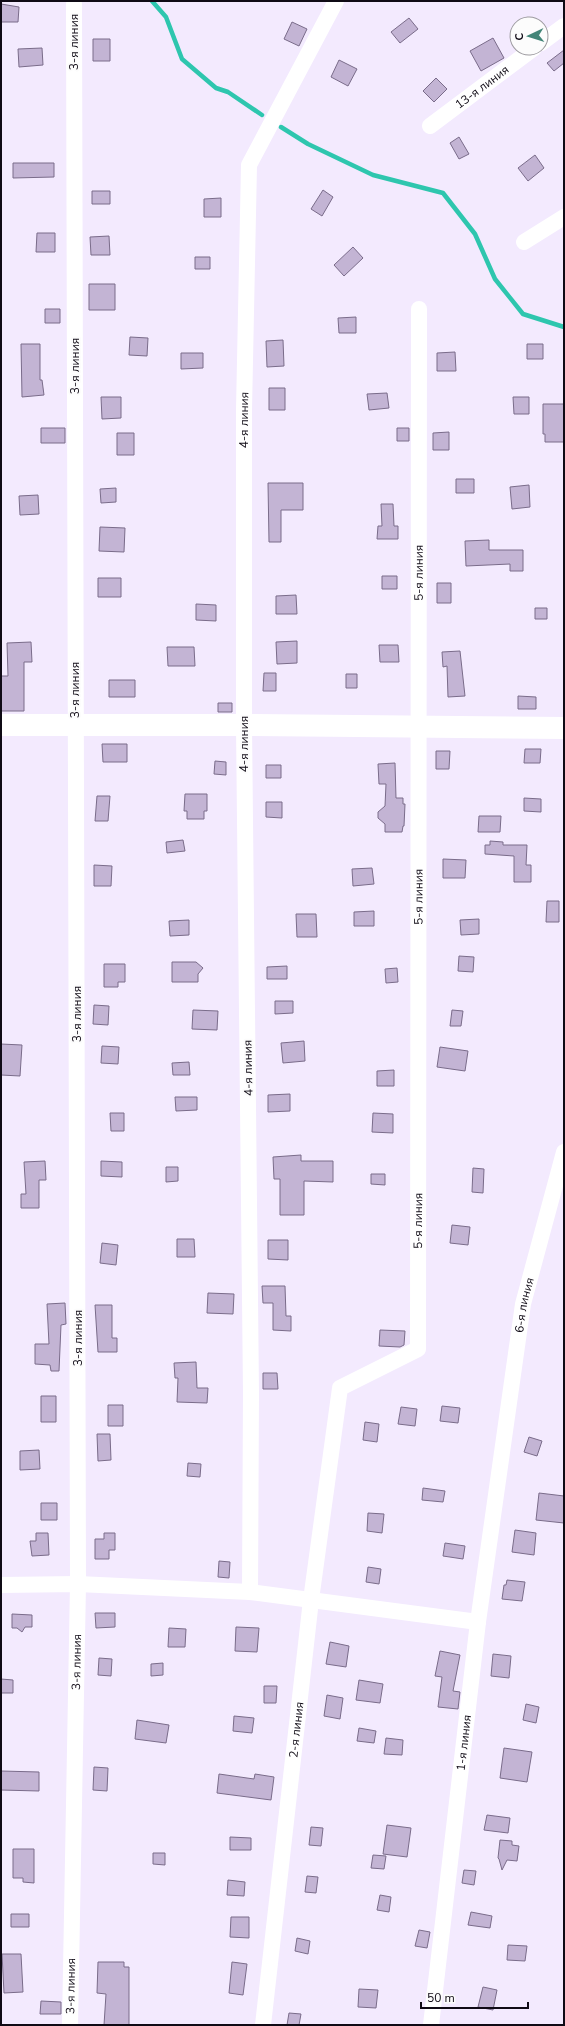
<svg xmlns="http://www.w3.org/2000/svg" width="565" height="2026" font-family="'Nunito Sans',sans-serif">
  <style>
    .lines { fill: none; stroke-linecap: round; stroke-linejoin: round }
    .stream { stroke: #2ec6ae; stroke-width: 4.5 }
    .building { fill: #c3b4d4; stroke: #7a6c8a }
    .street { stroke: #fff; stroke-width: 16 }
    .secondary { stroke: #fff; stroke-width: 22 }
    .labels { text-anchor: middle; stroke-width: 4; stroke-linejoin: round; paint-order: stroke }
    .street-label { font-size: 12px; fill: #0f0a15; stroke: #fcfcfc }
  </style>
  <rect width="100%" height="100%" fill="#f3eafe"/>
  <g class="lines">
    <path class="stream" d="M152,1l14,16 16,42 34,29 12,4 34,23
      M281,127l27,17 65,31 70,18 32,41 20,45 28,35 41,13"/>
  </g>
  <path class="building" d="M1,4l18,3 -1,15h-17z
    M409,18l9,11 -18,14 -9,-11z
    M292,22l15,7 -8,17 -15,-7z
    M493,38l11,20 -23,13 -11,-20z
    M93,39h17v22h-17z
    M42,48l1,17 -24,2 -1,-18z
    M564,50v13l-10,8 -7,-8z
    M339,60l18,9 -9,17 -17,-9z
    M436,78l11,11 -13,13 -11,-11z
    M459,137l10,17 -10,5 -9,-16z
    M535,155l9,13 -16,13 -10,-13z
    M13,163h41v14l-41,1z
    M323,190l10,7 -11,19 -11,-7z
    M92,191h18v13h-18z
    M221,198v19h-17v-18z
    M37,233h18v19h-19z
    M109,236l1,19h-19l-1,-18z
    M353,247l10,11 -19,18 -10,-11z
    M195,257h15v12h-15z
    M89,284h26v26h-26z
    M45,309h15v14h-15z
    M356,317v16h-17l-1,-15z
    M130,337l18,1 -1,18 -18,-1z
    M283,340l1,26 -17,1 -1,-26z
    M21,344h19v36h2l2,15 -22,2z
    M527,344h16v15h-16z
    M455,352l1,19h-19v-18z
    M181,353h22v15l-22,1z
    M269,388h16v22h-16z
    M387,393l2,15 -20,2 -2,-16z
    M101,397h20v21l-19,1z
    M513,397h16v17h-15z
    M543,404h21v38h-19v-8h-2z
    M41,428h24v15h-24z
    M397,428h12v13h-12z
    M449,432v18h-16v-17z
    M117,433h17v22h-17z
    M456,479h18v14h-18z
    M268,483h35v27h-22v32h-12z
    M529,485l1,22 -18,2 -2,-22z
    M116,488v14l-15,1 -1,-14z
    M38,495l1,19 -19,1 -1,-19z
    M381,504h12l1,22h4v13h-21l1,-13h4z
    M100,527l25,1 -1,24 -25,-1z
    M489,540v10h34v21h-13v-7l-44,2 -1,-25z
    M382,576h15v13h-15z
    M98,578h23v19h-23z
    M437,583h14v20h-14z
    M296,595l1,19h-21v-18z
    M196,604l20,1v16l-20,-1z
    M535,608h12v11h-12z
    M297,641v22l-20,1 -1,-22z
    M31,642l1,20h-8v49h-23v-35h7l-1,-33z
    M379,645h19l1,17h-19z
    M167,647h27l1,19h-27z
    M460,651l5,45 -17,1 -1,-31 -4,1 -1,-15z
    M264,673h12v18h-13z
    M346,674h11v14h-11z
    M109,680h26v17h-26z
    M518,696l18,1v12h-18z
    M218,703h14v9h-14z
    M102,744h25v18h-24z
    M525,749h16l-1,14h-16z
    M436,751h14l-1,18h-13z
    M215,761l11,1v13l-12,-1z
    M395,763l1,35h7v6h2l-1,22h-1l-1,6h-17v-8l-7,-6v-6l7,-6 1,-22h-7l-1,-20z
    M266,765h15v13h-15z
    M185,794h22v17h-3v8h-17v-8h-3z
    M97,796h13l-2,25h-13z
    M524,798l17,1v13l-17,-1z
    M266,802h16v16l-16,-1z
    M479,816h22l-1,16h-22z
    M183,840l2,11 -18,2 -1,-11z
    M490,841l13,1v3h24l-1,20h5v17h-17v-26l-29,-2v-9h5z
    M443,859l23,1 -1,18h-22z
    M94,865l18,1 -1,20h-17z
    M372,868l2,16 -21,2 -1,-17z
    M547,901h12v21h-13z
    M374,911v15h-20v-14z
    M296,914h20l1,23h-20z
    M479,919v15l-18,1 -1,-15z
    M189,920v15l-19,1 -1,-15z
    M459,956l15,1 -1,15 -15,-1z
    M172,962h24l7,6 -5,6v8h-26z
    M104,964h21v18h-7v5h-14z
    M287,966v13h-20v-12z
    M397,968l1,14 -12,1 -1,-14z
    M275,1001h18v12l-18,1z
    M94,1005l15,1 -1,19 -15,-1z
    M193,1010l25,1 -1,19 -25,-1z
    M452,1010l11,1 -2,15h-11z
    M304,1041l1,20 -22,2 -2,-20z
    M1,1044l21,1 -2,31 -19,-1z
    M102,1046l17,1 -1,17 -17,-1z
    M440,1047l28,4 -3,20 -28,-4z
    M189,1062l1,13h-17l-1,-12z
    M394,1070v16h-17v-15z
    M290,1094v17l-22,1v-17z
    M175,1097h22v13l-21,1z
    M110,1113h14v18h-13z
    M373,1113l20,1v19l-21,-1z
    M301,1155v6h32v21l-29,-1v34h-24v-36h-6l-1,-22z
    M45,1161l1,19h-7v28h-18v-14h5l-2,-32z
    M101,1161l21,1v15l-21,-1z
    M166,1167h12v14l-12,1z
    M473,1168l11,1 -1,24 -11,-1z
    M371,1174h14v11l-14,-1z
    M452,1225l18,2 -2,18 -18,-2z
    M177,1239h17l1,18h-18z
    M268,1240h20v20l-20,-1z
    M102,1243l16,2 -2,20 -16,-2z
    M262,1286h23l1,30h5v15l-18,-1v-27h-10z
    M208,1293l26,1 -1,20 -26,-1z
    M65,1303l1,21 -5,1 -2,46h-8l-1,-6 -15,-1v-20h14l-2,-40z
    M95,1305h17v33h5v14h-19z
    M380,1330l25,1 -1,14 -4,2 -21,-1z
    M196,1362l1,26h11l-1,15 -30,-1 1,-24h-3l-1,-15z
    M263,1373h14l1,16h-15z
    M41,1396h15v26h-15z
    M108,1405h15v21h-15z
    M442,1406l18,2 -2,15 -18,-2z
    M401,1407l16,2 -2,17 -17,-2z
    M365,1422l14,2 -2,18 -14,-2z
    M97,1434h13l1,26 -13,1z
    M529,1437l13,4 -5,15 -13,-4z
    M39,1450l1,19 -20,1v-19z
    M188,1463l13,1 -1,13 -13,-1z
    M423,1488l22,3 -2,11 -21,-2z
    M539,1493l25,3v27l-28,-3z
    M41,1503h16v17h-16z
    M368,1513l16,1 -2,19 -15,-2z
    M515,1530l21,3 -2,22 -22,-3z
    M36,1533h12l1,22 -17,1 -2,-15h6z
    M104,1533h11v17h-6v9h-14v-20h9z
    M445,1543l20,3 -2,13 -20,-3z
    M219,1561l11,1 -1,16 -11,-1z
    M368,1567l13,2 -2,15 -13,-2z
    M507,1580l18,2 -3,19 -20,-2 2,-14h2z
    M95,1613h20v14l-19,1z
    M12,1614l20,1v12h-7l-3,5 -5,-4h-5z
    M236,1627l23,1 -2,24 -22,-1z
    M169,1628l17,1 -1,18h-17z
    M330,1642l19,4 -3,21 -20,-3z
    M440,1651l20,4 -7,36 7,1 -2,17 -20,-2 4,-30 -7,-1z
    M493,1654l18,2 -2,22 -18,-2z
    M99,1658l13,1 -1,17 -13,-1z
    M163,1663v12l-12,1v-12z
    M1,1679l12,1v13h-12z
    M359,1680l24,4 -3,19 -24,-3z
    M264,1686h13l-1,17h-12z
    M327,1695l16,3 -3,21 -16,-3z
    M526,1704l13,3 -3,16 -13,-3z
    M234,1716l20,2 -2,15 -19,-2z
    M137,1720l32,5 -3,18 -31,-4z
    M359,1728l17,3 -2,12 -17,-2z
    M386,1738l17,2 -1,15 -18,-1z
    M504,1748l28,4 -5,30 -27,-4z
    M94,1767l14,1 -1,23 -14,-1z
    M1,1771l38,1v19l-38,-1z
    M219,1774l35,5 1,-5 19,3 -3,23 -54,-7z
    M487,1815l23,3 -2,15 -24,-3z
    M387,1825l24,3 -4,29 -24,-3z
    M311,1827l12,1 -2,18 -12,-1z
    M230,1837l21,1v12h-21z
    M500,1840l12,1v4l7,1 -2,15 -10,-1 -5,10 -3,-11 -1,-1z
    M13,1849h21v34l-11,-1v-4h-10z
    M153,1853h12v12l-12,-1z
    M373,1855l13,1 -2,13 -13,-1z
    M464,1870l12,1 -2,14 -12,-2z
    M307,1876l11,1 -2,16 -11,-1z
    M228,1880l17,2 -1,14 -17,-1z
    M380,1895l11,2 -2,15 -12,-2z
    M471,1912l21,4 -2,12 -22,-3z
    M11,1914h18v13h-18z
    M231,1917h18v21l-19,-1z
    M419,1930l11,2 -3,16 -12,-2z
    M297,1938l13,3 -2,13 -13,-3z
    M508,1945l19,1 -2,15 -18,-1z
    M2,1954h19l2,38 -19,1z
    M98,1962h26v5h5v58h-25l2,-31 -9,-1z
    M232,1962l15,2 -4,31 -14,-2z
    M483,1987l14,3 -4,20 -15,-3z
    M359,1989l19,1 -2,18 -18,-1z
    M41,2001l20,1v12h-21z
    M289,2013l12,1 -2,11h-12z"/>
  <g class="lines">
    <g class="street">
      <path d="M541,43l23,-17"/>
      <path id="s1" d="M430,126l104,-78"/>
      <path d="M524,242l40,-25"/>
      <path d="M1,1585l77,-1 172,8 228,30"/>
      <path id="s2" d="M250,1592l1,-199 -7,-668v-315l5,-245 87,-164"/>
      <path id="s3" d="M70,2025l8,-441 -4,-1580"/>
      <path id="s4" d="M263,2025l48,-425 29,-212 78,-39 1,-1040"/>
      <path id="s5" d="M431,2025l47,-403 45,-318 41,-152"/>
    </g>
    <path class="secondary" d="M1,725h243l320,3"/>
  </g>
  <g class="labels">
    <g class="street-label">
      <text transform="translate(74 42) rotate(-90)" y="4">3-я линия</text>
      <text dy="4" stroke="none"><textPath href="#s1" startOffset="65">13-я линия</textPath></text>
      <text transform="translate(75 366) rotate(-90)" y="4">3-я линия</text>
      <text dy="4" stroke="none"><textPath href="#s2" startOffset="1172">4-я линия</textPath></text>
      <text dy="4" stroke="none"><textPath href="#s4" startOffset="1505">5-я линия</textPath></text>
      <text transform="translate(75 690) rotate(-90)" y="4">3-я линия</text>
      <text transform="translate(244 744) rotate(-90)" y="4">4-я линия</text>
      <text dy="4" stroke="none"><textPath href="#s4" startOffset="1181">5-я линия</textPath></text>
      <text transform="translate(77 1014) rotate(-90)" y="4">3-я линия</text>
      <text transform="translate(248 1068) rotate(-91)" y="4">4-я линия</text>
      <text dy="4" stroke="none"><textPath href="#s4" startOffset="857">5-я линия</textPath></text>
      <text dy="4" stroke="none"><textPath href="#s5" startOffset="726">6-я линия</textPath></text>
      <text transform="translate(78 1338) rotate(-90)" y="4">3-я линия</text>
      <text dy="4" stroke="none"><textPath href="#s3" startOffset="363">3-я линия</textPath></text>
      <text dy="4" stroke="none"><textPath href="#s4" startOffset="297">2-я линия</textPath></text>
      <text dy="4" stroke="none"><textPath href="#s5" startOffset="284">1-я линия</textPath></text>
      <text dy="4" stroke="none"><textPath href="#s3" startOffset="39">3-я линия</textPath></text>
    </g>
  </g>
  <rect width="565" height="2026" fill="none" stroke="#0f0a15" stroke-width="4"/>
  <g transform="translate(529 36) rotate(266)"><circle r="19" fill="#fcfcfc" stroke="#9d9ba0"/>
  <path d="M0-3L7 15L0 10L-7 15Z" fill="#428578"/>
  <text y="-6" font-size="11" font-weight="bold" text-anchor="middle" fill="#0f0a15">С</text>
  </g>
  <path d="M421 2002v6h107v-6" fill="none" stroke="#0f0a15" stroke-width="2"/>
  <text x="427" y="2002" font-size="12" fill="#0f0a15" stroke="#fcfcfc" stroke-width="3" paint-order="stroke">50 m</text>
</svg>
